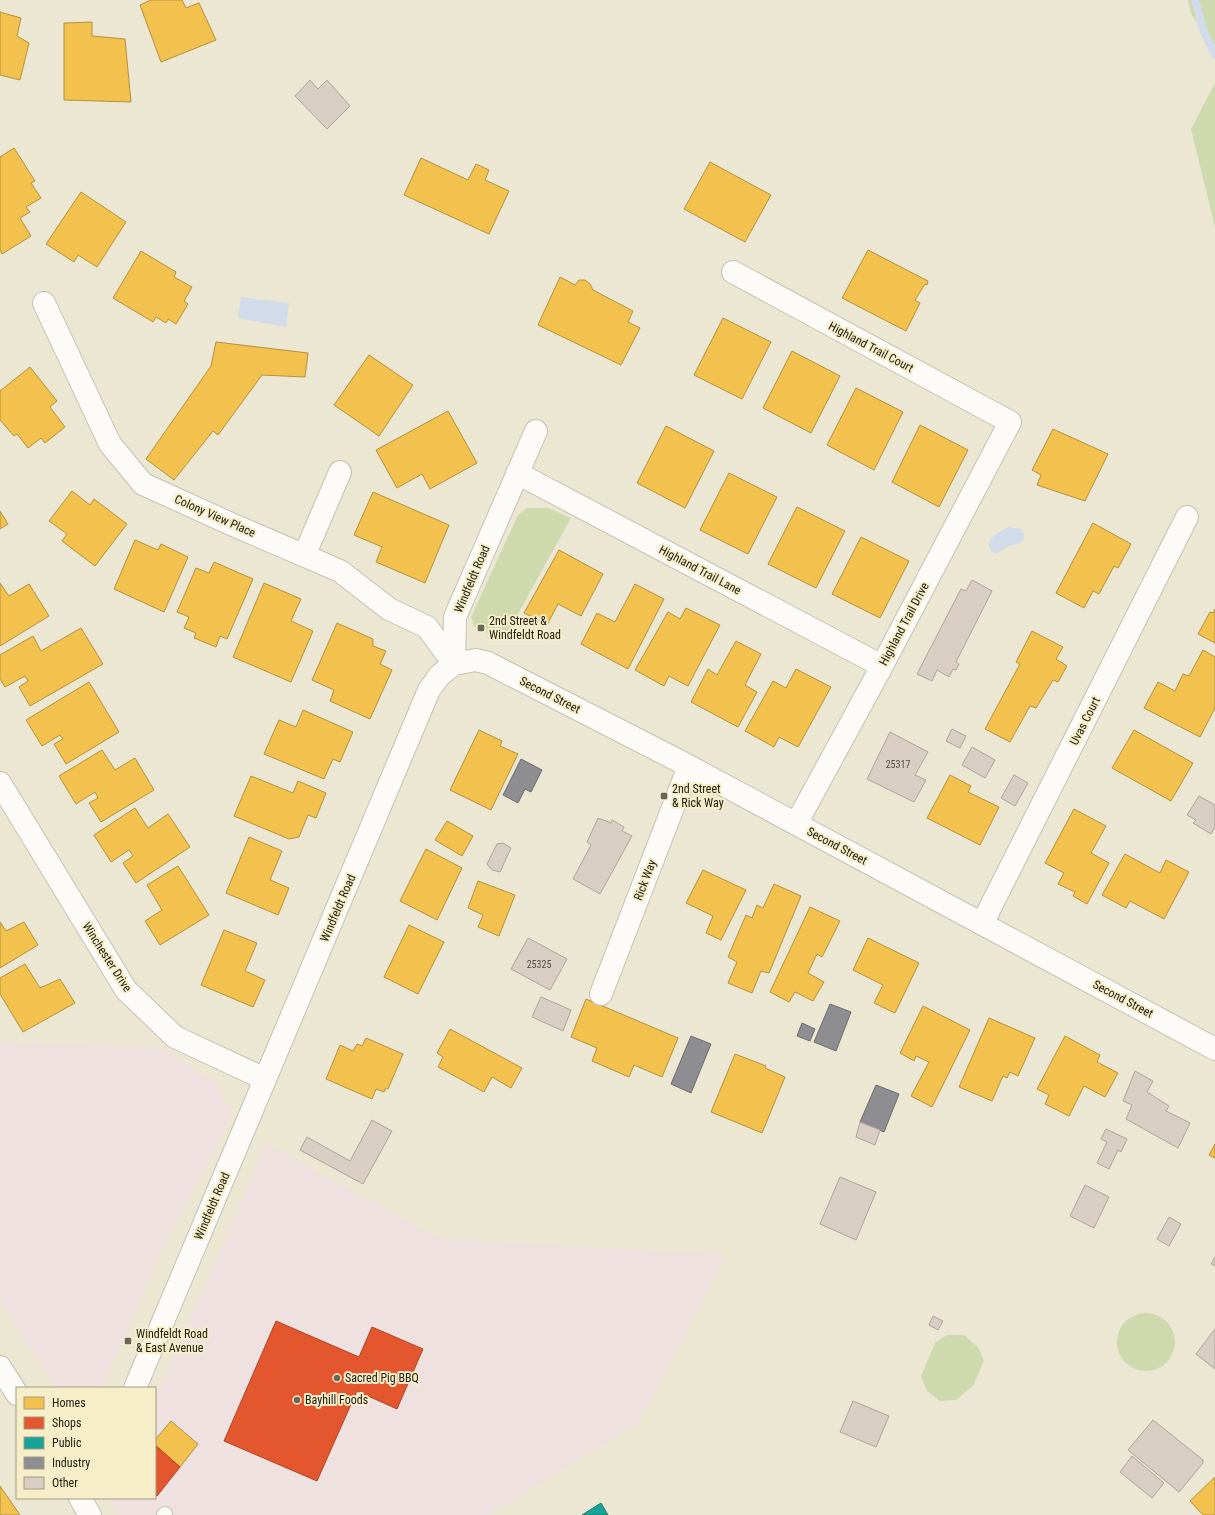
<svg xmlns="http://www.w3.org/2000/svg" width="1215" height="1515" font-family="'Roboto Condensed',sans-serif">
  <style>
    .commercial { fill: #eee1e0 }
    .green { fill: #cfd9ae }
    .water { fill: #d1dbe9 }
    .homes { fill: #f2c14e; stroke: #b4913c }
    .shops { fill: #e4572e; stroke: #aa4626 }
    .public { fill: #17a398; stroke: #1b7c70 }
    .industry { fill: #8d8d92; stroke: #6d6c6c }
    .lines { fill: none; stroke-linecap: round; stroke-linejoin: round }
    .stream { stroke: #d1dbe9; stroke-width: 8 }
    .building { fill: #d8cec4; stroke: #ada49b }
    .lane-casing { stroke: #c5c2b2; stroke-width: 16 }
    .street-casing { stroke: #c5c2b2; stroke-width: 24 }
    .secondary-casing { stroke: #c5c2b2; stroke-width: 24 }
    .lane { stroke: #fcfbf8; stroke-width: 14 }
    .street { stroke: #fcfbf8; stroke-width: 22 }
    .secondary { stroke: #fcfbf8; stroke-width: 22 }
    .poi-dot { fill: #696656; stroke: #f5eec9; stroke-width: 1.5 }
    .labels { text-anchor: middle; stroke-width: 4; stroke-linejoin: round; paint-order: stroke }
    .number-label { font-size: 10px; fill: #504c3f }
    .street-label { font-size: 12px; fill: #232013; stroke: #f5eec9 }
    .poi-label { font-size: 12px; fill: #232013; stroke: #f5eec9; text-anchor: start }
  </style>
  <rect width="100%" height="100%" fill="#ebe7d3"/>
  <path class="commercial" d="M0,1042l164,7 52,35 16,30 -74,145 -56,129h-46l-56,-88z
    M267,1144l172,95 287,16 -88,168 -149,92h-369l-9,-15 1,-2h43v-99z"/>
  <path class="green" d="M1188,0h27v45l-24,-31z
    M1215,83v144l-24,-98z
    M527,508h21l23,10 -68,123 -29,-15 -3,-9 47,-102z
    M1117 1342a29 29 0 1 1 58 0a29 29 0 1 1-58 0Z
    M947,1335h17l14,12 6,14 -11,25 -17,14 -16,1 -13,-10 -6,-15 14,-33z"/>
  <path class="water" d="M241,297l48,6 -3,24 -48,-9z
    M1009,527l12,2c9,14 -3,14 -12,17 -9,3 -13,14 -20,1 1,-13 11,-15 20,-20z"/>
  <path class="homes" d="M151,0h31l4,8 13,-5 17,37 -55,22 -21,-57z
    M0,12l21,6 -4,18 12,7 -9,37 -20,-5z
    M92,22v14l33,3 6,63 -67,-2v-77z
    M14,148l21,33 -4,2 10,15 -15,9 4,5 -10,6 11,18 -29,18 -2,-4v-93z
    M421,158l47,22 8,-16 13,6 -4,10 24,11 -20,43 -85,-39z
    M710,162l61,33 -26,47 -61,-33z
    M81,192l45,30 -29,45 -19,-12 -4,7 -28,-18z
    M868,250l60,31 -1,4 -2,-1 -10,16 5,3 -14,28 -64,-33z
    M141,251l35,21 -2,5 18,10 -8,14 4,3 -12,20 -8,-5 -2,4 -10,-6 -3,5 -40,-24z
    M560,277l15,8 4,-5h6l5,4 3,6 40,21 -5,11 12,6 -19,37 -83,-40z
    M723,318l48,24 -29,57 -48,-24z
    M216,342l92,11 -3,24 -43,-2 -44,60 -5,-4 -39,49 -28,-21 65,-93z
    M792,351l48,25 -29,57 -48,-25z
    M369,355l44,30 -34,51 -45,-31z
    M30,367l27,34 -7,6 15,20 -20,16 -4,-5 -13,10 -11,-14 -3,2 -14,-16v-29z
    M856,388l47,24 -29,58 -47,-25z
    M448,411l29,52 -47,26 -8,-15 -25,14 -21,-38z
    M920,425l48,25 -29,57 -47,-25z
    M666,426l48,25 -29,57 -48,-25z
    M1053,429l55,25 -23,47 -48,-16 4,-10 -9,-5z
    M729,473l48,24 -29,57 -48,-24z
    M72,491l18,14 4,-6 33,25 -32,42 -33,-25 5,-7 -18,-13z
    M373,492l76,33 -24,58 -49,-21 6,-15 -28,-12z
    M797,507l48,24 -29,57 -48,-24z
    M0,511l8,13 -8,5z
    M1093,523l38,21 -13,24 -4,-2 -15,28 -6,-3 -9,17 -28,-15z
    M861,537l48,24 -29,57 -48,-24z
    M135,540l23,10 3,-6 27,13 -24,55 -50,-23z
    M559,550l44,24 -22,42 -23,-12 -11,21 -23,-12z
    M214,562l39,17 -26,60 -7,-3 -4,11 -22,-9 2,-5 -12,-5 5,-11 -12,-5 19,-44 13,5z
    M0,583l9,13 20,-12 20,32 -49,30z
    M264,583l37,16 -10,22 22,10 -22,51 -58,-25z
    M635,584l29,15 -36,70 -47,-25 16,-31 18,9z
    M686,608l34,17 -32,61 -19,-10 -5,10 -29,-16 33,-58 12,7z
    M1215,609v34l-17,-9 12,-22 3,1z
    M337,623l36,16v7l13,5 -6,13 12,6 -22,49 -40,-18 4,-11 -22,-10z
    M81,628l22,36 -73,42 -11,-19 9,-6 -3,-5 -20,11 -5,-8v-24l33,-19 8,15z
    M1032,631l31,16 -7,12 11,7 -9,16 -5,-2 -17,28 -6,-2 -20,36 -25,-13 35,-65 -4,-2z
    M736,641l25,13 -16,31 12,7 -19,35 -47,-25 17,-33 9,6z
    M1203,650l12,7v51l-15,29 -56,-29 14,-26 17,9 8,-17 6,2z
    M796,669l35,18 -33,60 -19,-10 -5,10 -29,-16 28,-50 13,7z
    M89,682l30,50 -53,32 -12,-20 9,-5 -3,-4 -18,11 -16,-26z
    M303,710l50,22 -13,30 -7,-3 -9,20 -60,-25 15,-34 17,7z
    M479,730l23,11 -2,5 18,8 -27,56 -41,-20z
    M1134,730l59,33 -22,38 -59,-33z
    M102,750l13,20 20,-12 19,32 -53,32 -12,-19 9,-5 -3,-6 -19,12 -17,-28z
    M950,775l21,11 -3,6 31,15 -19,38 -53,-27z
    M251,776l42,17 5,-12 28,12 -10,25 -8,-3 -9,22 -10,2 -55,-23z
    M135,808l13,20 20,-14 22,33 -54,36 -13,-20 10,-7 -4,-6 -18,12 -17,-27z
    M1074,809l32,17 -15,27 18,10 -22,41 -14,-8 2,-4 -17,-8 6,-11 -19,-10z
    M447,821l26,15 -11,20 -27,-16z
    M249,837l33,14 -12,29 19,8 -11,27 -52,-22z
    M426,849l36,19 -25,52 -37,-19z
    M1125,854l35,19 6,-13 23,12 -25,47 -34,-18 -4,7 -24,-13z
    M178,866l31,49 -49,30 -15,-24 17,-11 -15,-25z
    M703,870l43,20 -25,50 -15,-7 7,-17 -27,-13z
    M478,881l37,14 -16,41 -21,-9 5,-12 -15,-7z
    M774,884l27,12 -32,77 -8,-2 -9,22 -24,-10 9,-21 -9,-5 18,-42 6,3 5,-13 6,3z
    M810,907l30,14 -18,36 -5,-3 -9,19 16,9 -11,19 -18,-9 -6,10 -19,-10z
    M0,922l6,9 18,-9 14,23 -38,23z
    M409,925l35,17 -26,52 -34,-17z
    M224,930l33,13 -12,28 20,9 -12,27 -52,-22z
    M868,938l51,25 -24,50 -21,-10 9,-18 -30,-15z
    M25,964l15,24 20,-9 15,24 -52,29 -23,-38v-16z
    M586,999l92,39 -16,39 -28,-12 -5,12 -37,-16 5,-13 -26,-11z
    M923,1006l47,24 -38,77 -21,-11 18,-34 -13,-6 -2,5 -14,-8z
    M989,1018l46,20 -17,38 -8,-4 -3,6 -4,-2 -11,25 -33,-14z
    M450,1029l72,39 -11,20 -19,-11 -8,15 -46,-25 5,-10 -6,-4z
    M1065,1036l35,19 -3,7 21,11 -13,24 -21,-11 -15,30 -24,-12 4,-9 -12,-6z
    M366,1038l37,16 -15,35 -2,-1 -2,4 -8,-3 -4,10 -46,-20 14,-34 13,6 4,-7 5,2z
    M735,1054l31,12 -1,2 20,9 -23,56 -51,-21z
    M1215,1144v14l-6,-3z
    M171,1421l27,23 -18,23 -25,-22v-5z
    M1215,1477v38h-12l-13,-14z
    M0,1486l20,29h-20z"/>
  <path class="shops" d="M276,1321l83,36 13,-30 51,22 -26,60 -40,-18 -40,90 -93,-40z
    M155,1445l25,22 -23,29 -2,-2z"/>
  <path class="public" d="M601,1503l7,12h-26z"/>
  <path class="industry" d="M521,759l21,11 -11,22 -6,-3 -7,14 -15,-8z
    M830,1004l21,8 -15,39 -22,-9z
    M802,1023l13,6 -5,12 -13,-5z
    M691,1036l20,8 -20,49 -20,-9z
    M876,1085l23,9 -15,38 -24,-10z"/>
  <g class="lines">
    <path class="stream" d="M1195,0l9,32 11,23"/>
  </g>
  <path class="building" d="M310,80l8,9 9,-9 23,26 -23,23 -32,-33z
    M972,580l20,11 -36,71 3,2 -3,6 -3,-1 -4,8 -12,-7 -5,11 -15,-7 44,-85 5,2z
    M952,729l14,7 -6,12 -14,-7z
    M890,732l38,20 -13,23 11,5 -12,22 -47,-23z
    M972,747l23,13 -10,18 -23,-13z
    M1014,775l14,8 -13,23 -14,-8z
    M1199,796l16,9v22l-4,7 -18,-11 3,-3 -9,-5z
    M598,818l13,5 1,-3 12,7 -2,4 10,5 -32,58 -27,-15 18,-34 -4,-3z
    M503,843l8,5 -11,24 -8,-2 -5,-6 10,-20z
    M528,938l39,21 -17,31 -39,-21z
    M541,997l30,13 -8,21 -31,-14z
    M1135,1071l18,10 -6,11 22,14 -3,5 24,12 -12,25 -52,-29 6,-14 -9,-4z
    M372,1120l20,11 -29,53 -63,-34 7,-13 43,24z
    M860,1122l20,8 -5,15 -19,-8z
    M1106,1129l21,10 -6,13 -3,-2 -9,19 -12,-6 10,-21 -6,-3z
    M840,1177l36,15 -20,48 -36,-16z
    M1085,1185l24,12 -15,31 -24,-12z
    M1169,1217l12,7 -12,22 -12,-7z
    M1215,1257v9l-4,-2z
    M933,1316l10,5 -5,9 -9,-5z
    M1215,1329v40l-19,-15z
    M853,1401l36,15 -13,31 -36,-15z
    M1153,1420l50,40v3l-24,29 -51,-42z
    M1132,1456l32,27 -12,15 -32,-26z"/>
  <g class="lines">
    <defs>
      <path id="lane" d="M164,1515l1,-1"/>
      <path id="street" d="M733,272l277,150 -128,244 -86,158
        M44,303l66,141 33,40 88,40 109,47 49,38 38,18 27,37
        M517,473l365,193
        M304,556l36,-84
        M454,664l22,-4 12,3 193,99 534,287
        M0,783l126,207 49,47 90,42
        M982,924l205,-407
        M601,994l88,-228
        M135,1388l294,-698 11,-15 14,-11 1,-47 81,-186"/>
      <path id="secondary" d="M0,1367l17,27
        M80,1498l10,17"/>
    </defs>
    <use href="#lane" class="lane-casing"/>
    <use href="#street" class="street-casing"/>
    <use href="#secondary" class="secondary-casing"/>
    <use href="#lane" class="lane"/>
    <use href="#street" class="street"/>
    <use href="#secondary" class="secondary"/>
  </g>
  <g class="poi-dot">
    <rect x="477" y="624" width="8" height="8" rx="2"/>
    <rect x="660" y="792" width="8" height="8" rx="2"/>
    <rect x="124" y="1337" width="8" height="8" rx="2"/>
    <circle cx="337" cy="1378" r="4"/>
    <circle cx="297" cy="1400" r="4"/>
  </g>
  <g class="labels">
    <g class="number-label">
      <text x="898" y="768">25317</text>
      <text x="539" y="968">25325</text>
    </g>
    <g class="street-label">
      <text transform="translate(871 347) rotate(28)" y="4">Highland Trail Court</text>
      <text transform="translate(215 516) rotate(24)" y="4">Colony View Place</text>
      <text transform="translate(700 570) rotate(28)" y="4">Highland Trail Lane</text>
      <text transform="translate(472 579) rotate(-67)" y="4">Windfeldt Road</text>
      <text transform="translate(904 624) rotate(-62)" y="4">Highland Trail Drive</text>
      <text transform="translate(550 695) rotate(27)" y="4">Second Street</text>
      <text transform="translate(1085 721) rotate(-63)" y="4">Uvas Court</text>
      <text transform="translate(837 846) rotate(28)" y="4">Second Street</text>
      <text transform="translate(645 880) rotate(-69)" y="4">Rick Way</text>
      <text transform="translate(338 908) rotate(-67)" y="4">Windfeldt Road</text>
      <text transform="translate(107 957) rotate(57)" y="4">Winchester Drive</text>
      <text transform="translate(1123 999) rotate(28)" y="4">Second Street</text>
      <text transform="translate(212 1206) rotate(-67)" y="4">Windfeldt Road</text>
    </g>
    <g class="poi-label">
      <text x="489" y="625">2nd Street &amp;<tspan x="489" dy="14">Windfeldt Road</tspan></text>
      <text x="672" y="793">2nd Street<tspan x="672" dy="14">&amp; Rick Way</tspan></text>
      <text x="136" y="1338">Windfeldt Road<tspan x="136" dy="14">&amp; East Avenue</tspan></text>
      <text x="345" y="1382">Sacred Pig BBQ</text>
      <text x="305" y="1404">Bayhill Foods</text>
    </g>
  </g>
  <rect x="16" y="1387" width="140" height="112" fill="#f5eec9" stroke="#a19c80"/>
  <rect x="24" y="1397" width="20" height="12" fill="#f2c14e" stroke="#a19c80"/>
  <text x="52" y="1407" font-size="12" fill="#232013">Homes</text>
  <rect x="24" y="1417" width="20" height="12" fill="#e4572e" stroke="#a19c80"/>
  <text x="52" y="1427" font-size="12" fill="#232013">Shops</text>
  <rect x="24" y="1437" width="20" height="12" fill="#17a398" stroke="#a19c80"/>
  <text x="52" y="1447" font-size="12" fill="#232013">Public</text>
  <rect x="24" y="1457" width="20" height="12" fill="#8d8d92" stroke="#a19c80"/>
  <text x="52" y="1467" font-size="12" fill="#232013">Industry</text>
  <rect x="24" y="1477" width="20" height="12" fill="#d8cec4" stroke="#a19c80"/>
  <text x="52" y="1487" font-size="12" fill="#232013">Other</text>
</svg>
